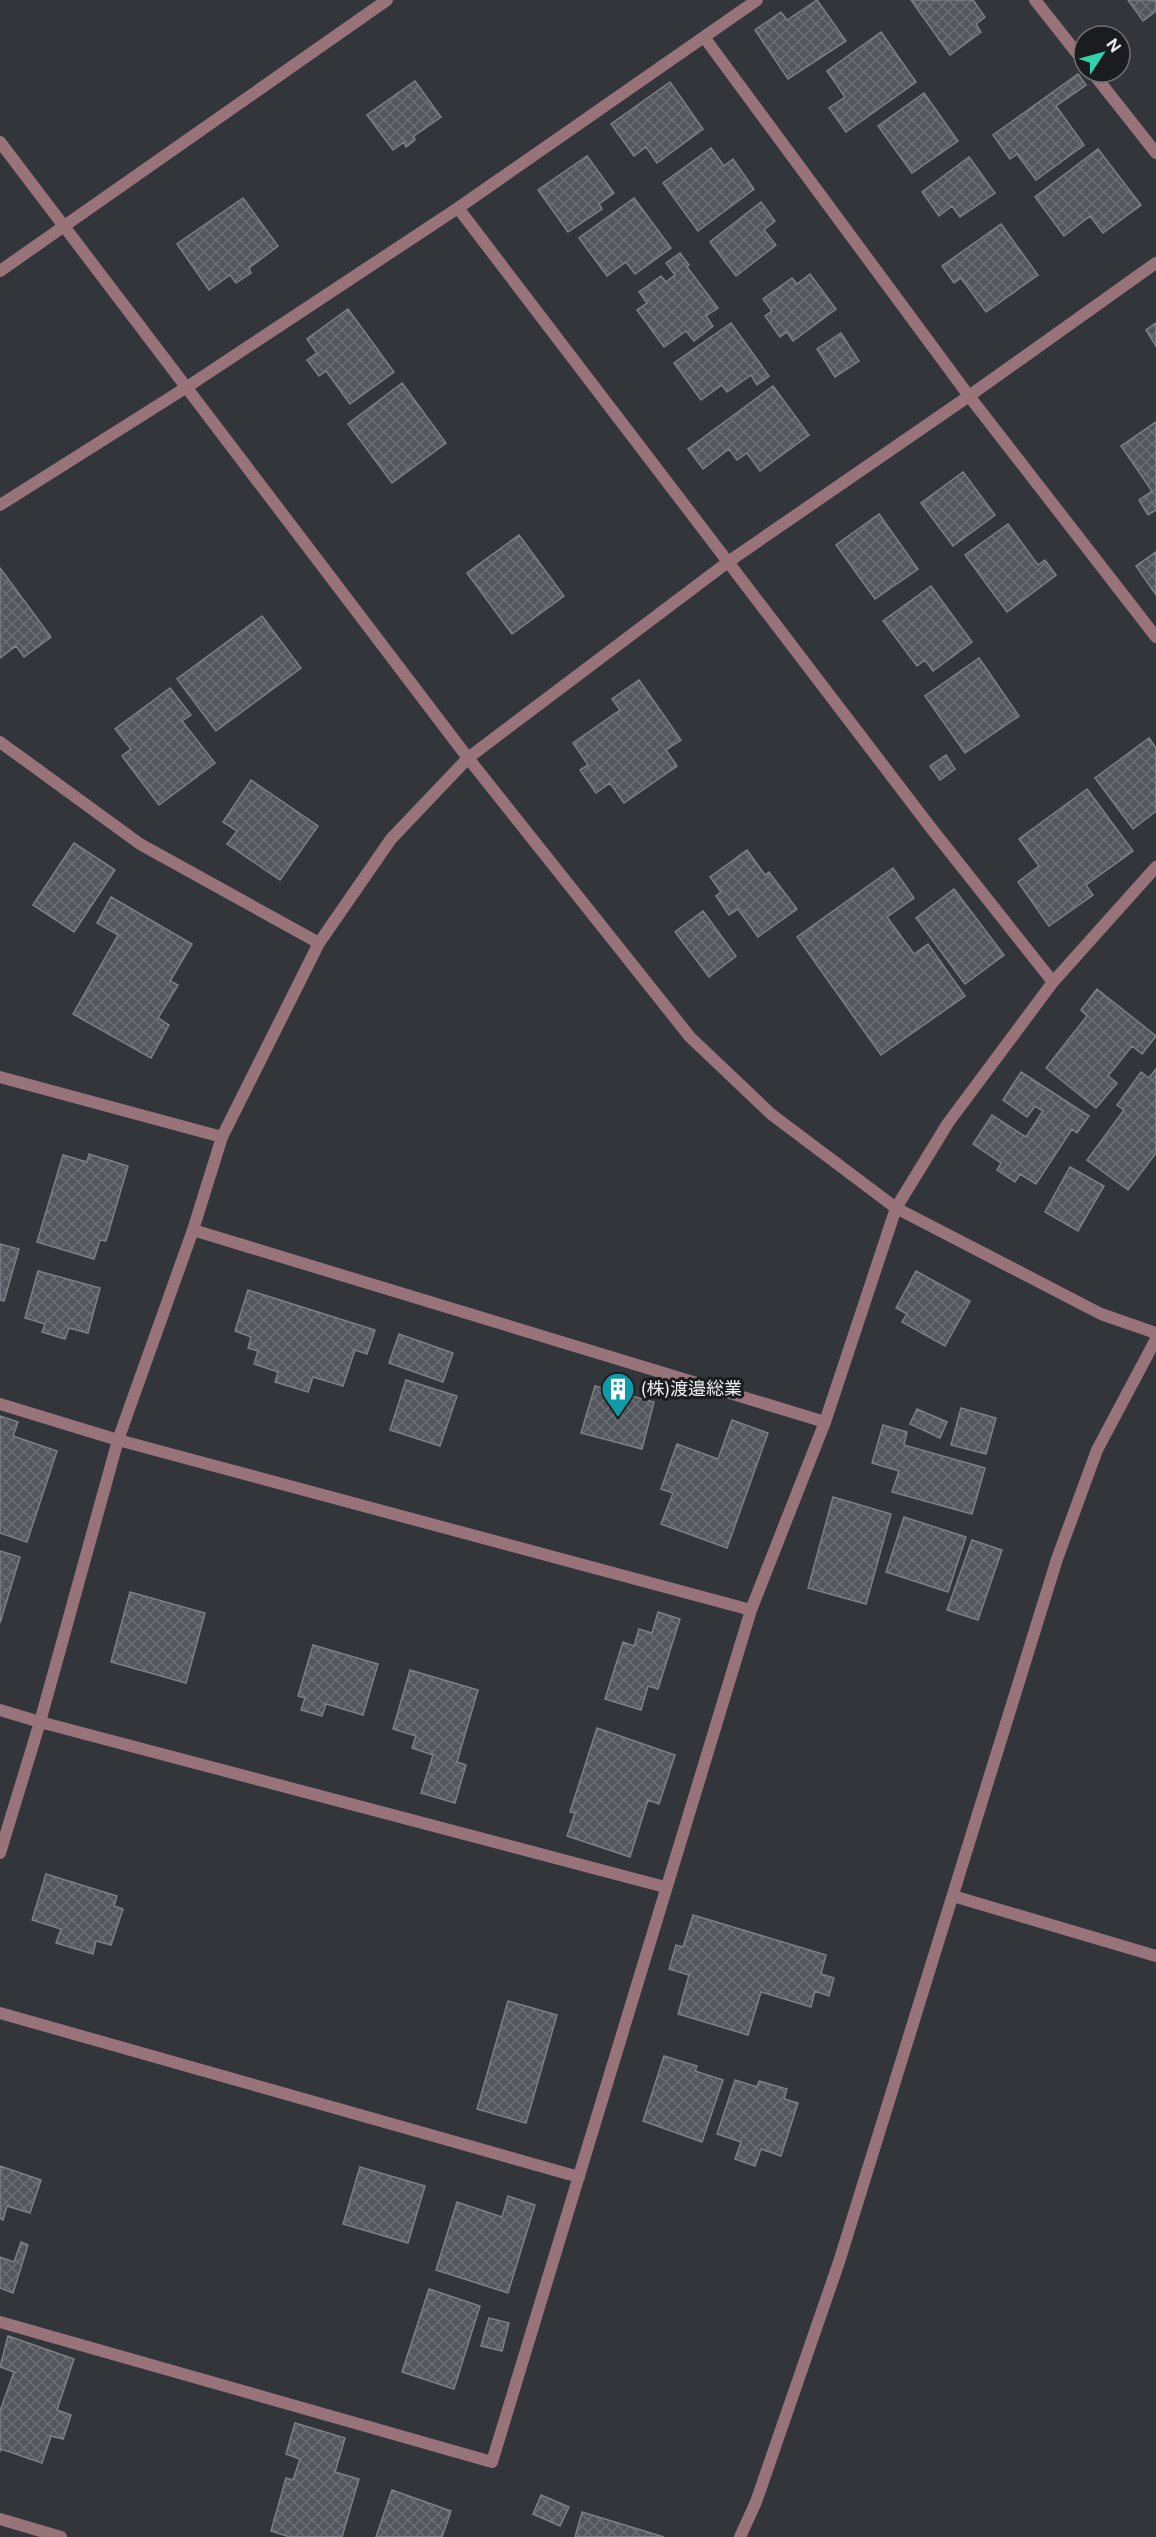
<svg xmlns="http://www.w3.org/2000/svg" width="1156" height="2537" font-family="'Public Sans','Noto Sans JP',sans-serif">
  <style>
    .building { fill: url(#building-cross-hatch); stroke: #7d8086; stroke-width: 1.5 }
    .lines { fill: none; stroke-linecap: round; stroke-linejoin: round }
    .minor { stroke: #99737a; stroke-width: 12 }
    .tertiary { stroke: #99737a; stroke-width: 12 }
    .labels { text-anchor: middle; stroke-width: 6; stroke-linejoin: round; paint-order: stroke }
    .poi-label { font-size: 18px; fill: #ecedf1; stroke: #1b1c1f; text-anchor: start }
  </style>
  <defs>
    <pattern id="building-cross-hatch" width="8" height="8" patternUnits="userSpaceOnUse" patternTransform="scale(1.5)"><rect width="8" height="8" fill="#53565c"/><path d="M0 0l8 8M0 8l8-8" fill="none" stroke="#6c6f74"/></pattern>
  </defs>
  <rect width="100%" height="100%" fill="#32353a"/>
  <path class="building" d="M817,0l29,41 -58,38 -33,-49 26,-18 6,8z
    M911,0h62l12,17 -9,7 5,8 -31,23z
    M1128,0h28v11l-13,10z
    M881,32l35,50 -70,50 -17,-24 16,-11 -18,-26z
    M1078,74l8,11 -30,21 28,39 -48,35 -19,-26 -7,5 -17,-24z
    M415,81l26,36 -27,19 1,4 -9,7 -2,-5 -11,8 -26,-35z
    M670,82l33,47 -46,34 -11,-16 -12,9 -23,-32z
    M924,93l34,48 -46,32 -34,-47z
    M711,148l13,18 9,-7 21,30 -56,42 -35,-48z
    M1098,149l43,56 -38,28 -13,-17 -26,20 -29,-39z
    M587,156l27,37 -15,11 3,5 -34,23 -30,-42z
    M969,157l26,36 -35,24 -8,-11 -13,10 -17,-24z
    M243,198l35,48 -29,22 2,5 -15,10 -6,-8 -21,15 -32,-46z
    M634,198l37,50 -36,26 -9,-12 -19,14 -28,-38z
    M761,202l14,19 -11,9 12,15 -40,31 -26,-34z
    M1001,224l37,51 -52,37 -25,-34 -7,5 -12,-17z
    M680,253l9,12 -2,2 31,41 -12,8 7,10 -19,15 -8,-10 -22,16 -27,-37 10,-7 -8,-11 22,-16 5,6 9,-7 -9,-12z
    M810,274l26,35 -43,32 -6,-9 -7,5 -15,-21 7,-5 -9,-12 29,-21 5,6z
    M348,309l46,63 -44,32 -24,-33 -7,5 -12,-16 10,-7 -10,-14z
    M731,323l38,53 -12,9 -6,-10 -24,17 -5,-7 -21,15 -27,-37z
    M1156,323v23l-10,-16z
    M841,333l18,28 -24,16 -18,-28z
    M402,383l44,60 -54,40 -44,-59z
    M773,386l36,49 -49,36 -13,-18 -10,7 -8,-11 -26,20 -15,-20z
    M1156,422v88l-8,5 -9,-15 13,-9 -31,-45z
    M963,472l32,43 -42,31 -32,-43z
    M879,514l39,55 -43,30 -39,-54z
    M1008,524l30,41 7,-5 11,15 -49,37 -42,-57z
    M519,535l45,61 -52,38 -45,-61z
    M1156,552v43l-20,-29z
    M0,568l51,69 -27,20 -8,-11 -16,12z
    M931,586l41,56 -39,29 -8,-11 -8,6 -34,-45z
    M262,616l39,52 -85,63 -39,-52z
    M979,658l40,58 -54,37 -40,-57z
    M639,680l42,60 -15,10 11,16 -53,37 -14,-20 -14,10 -16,-23 8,-5 -15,-22 47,-33 -8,-11z
    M170,688l21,27 -9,6 33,42 -56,42 -37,-49 9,-7 -16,-20z
    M1149,738l7,10v63l-23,18 -38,-51z
    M946,755l9,14 -15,11 -10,-14z
    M251,780l67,46 -38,54 -53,-36 10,-13 -14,-9z
    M1087,789l46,62 -47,34 7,10 -44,31 -31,-44 21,-16 -20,-27z
    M74,843l41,27 -41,62 -41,-27z
    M747,850l18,25 4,-3 28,37 -39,28 -20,-28 -9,6 -13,-19 5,-4 -11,-15z
    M893,868l21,30 -27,19 27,37 14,-10 37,52 -84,59 -84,-118z
    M954,889l50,66 -39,29 -49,-66z
    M111,897l81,47 -22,37 8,4 -20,33 11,7 -18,33 -78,-44 45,-79 -21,-12z
    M703,911l33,45 -27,21 -34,-45z
    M1097,989l59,47 -14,18 -10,-8 -24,30 9,7 -21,25 -50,-40 41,-52 -6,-6z
    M1156,1069v84l-28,37 -41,-30 37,-50 -7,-5 24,-33 8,6z
    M1021,1072l68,44 -12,17 -5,-4 -36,55 -16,-10 -5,8 -18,-12 4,-7 -28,-19 19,-29 34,22 17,-26 -8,-5 -8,11 -24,-17z
    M89,1154l39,12 -22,75 -6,-1 -6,19 -57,-17 26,-87 24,7z
    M1070,1167l34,19 -26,45 -33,-19z
    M0,1244l19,5 -15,52 -4,-1z
    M38,1271l62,17 -12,45 -19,-5 -4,11 -23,-7 3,-8 -20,-6z
    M916,1271l54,30 -25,45 -43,-24 5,-8 -11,-6z
    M248,1290l127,40 -8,24 -12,-4 -12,36 -30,-9 -5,15 -33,-10 3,-10 -24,-8 4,-13 -10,-3 3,-11 -16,-6z
    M399,1334l54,19 -10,29 -54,-19z
    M406,1380l51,16 -17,50 -50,-16z
    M595,1386l59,16 -12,47 -61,-16z
    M961,1408l35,10 -10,36 -35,-9z
    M917,1409l30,13 -7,16 -30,-14z
    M0,1416l18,6 -5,14 44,15 -30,91 -27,-9z
    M732,1420l36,13 -41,115 -66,-24 12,-31 -12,-4 16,-45 41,15z
    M883,1425l24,7 -3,13 81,23 -13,46 -80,-22 7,-21 -27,-8z
    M833,1497l58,17 -25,90 -58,-16z
    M904,1517l62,20 -18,55 -62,-20z
    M972,1540l30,10 -24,70 -31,-10z
    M0,1551l20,6 -20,66z
    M130,1592l75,21 -19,70 -75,-21z
    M658,1612l22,7 -22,70 -10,-3 -7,24 -36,-11 18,-57 11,4 5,-17 13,4z
    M313,1645l65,19 -15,51 -37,-11 -4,12 -21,-6 4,-12 -7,-2z
    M410,1670l68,20 -21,72 9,3 -11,38 -34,-10 12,-38 -21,-7 4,-12 -23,-7z
    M597,1728l78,27 -16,49 -11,-4 -18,57 -63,-21 8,-23 -5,-1z
    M46,1874l71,22 -3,10 9,3 -12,36 -15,-4 -3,13 -37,-11 5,-14 -29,-9z
    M693,1915l133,40 -5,19 13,4 -5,18 -14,-5 -4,16 -50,-15 -13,43 -70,-21 11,-39 -20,-6 7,-24 7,2z
    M508,2001l49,14 -31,108 -49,-14z
    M664,2056l33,10 -2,5 28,9 -21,62 -59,-21z
    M735,2080l22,7 2,-6 28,8 -3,10 14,4 -17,53 -20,-7 -6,17 -20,-7 6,-17 -24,-8z
    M0,2166l41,14 -11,33 -23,-7 -4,14 -3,-2z
    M360,2167l65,19 -17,57 -65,-19z
    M508,2196l27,9 -27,88 -72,-23 21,-68 45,15z
    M21,2242l7,3 -15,48 -13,-5v-31l14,5z
    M429,2289l51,17 -26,83 -52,-17z
    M489,2318l20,5 -7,28 -21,-5z
    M8,2336l66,23 -17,51 14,5 -8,24 -12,-3 -9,27 -41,-14 -1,3v-41l14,-39 -14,-5z
    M295,2423l50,15 -10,34 24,7 -17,58h-52l-19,-6 15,-53 7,2 7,-21 -14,-5z
    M392,2490l59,21 -9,26h-66z
    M541,2495l28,12 -9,19 -27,-12z
    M582,2512l82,25h-89z"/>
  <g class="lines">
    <path class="minor" d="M1035,0l49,62
      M704,37l265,359 187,241
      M1092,72l64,81
      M0,142l468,616 222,279 81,77 125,94 205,106 55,19
      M458,208l473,620 122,154
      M0,271l387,-271
      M0,505l187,-118 271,-179 299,-208
      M0,742l140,102 179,99
      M0,1077l222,60
      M193,1230l632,192
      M0,1404l118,36 633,170
      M0,1710l40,12 625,165
      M0,1853l40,-131 78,-282 75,-210 29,-93 97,-194 72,-104 77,-81 260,-196 241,-166 187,-133
      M953,1896l203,60
      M0,2013l579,164
      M0,2322l492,140 259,-852 74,-188 71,-214 52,-85 105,-141 103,-115
      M0,2519l61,18"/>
    <path class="tertiary" d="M740,2537l16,-35 83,-240 218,-703 40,-109 59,-111"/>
  </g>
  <defs>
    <symbol id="building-pin" viewBox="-11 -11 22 30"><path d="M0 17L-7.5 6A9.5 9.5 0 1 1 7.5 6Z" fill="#0f9aa8" stroke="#1b1c1f"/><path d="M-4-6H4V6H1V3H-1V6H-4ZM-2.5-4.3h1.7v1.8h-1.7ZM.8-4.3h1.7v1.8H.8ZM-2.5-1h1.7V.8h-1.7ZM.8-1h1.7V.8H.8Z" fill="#fff"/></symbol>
  </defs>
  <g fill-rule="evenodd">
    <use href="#building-pin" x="599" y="1370" width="38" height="52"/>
  </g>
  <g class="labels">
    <g class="poi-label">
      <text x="641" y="1395">(株)渡邉総業</text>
    </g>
  </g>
  <g transform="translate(1102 54) rotate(54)"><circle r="28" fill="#1b1c1f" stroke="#6f7073" stroke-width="1.5"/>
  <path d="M0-4.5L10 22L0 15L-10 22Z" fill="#30d4aa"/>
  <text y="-9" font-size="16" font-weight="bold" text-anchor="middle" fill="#ecedf1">N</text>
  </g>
</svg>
